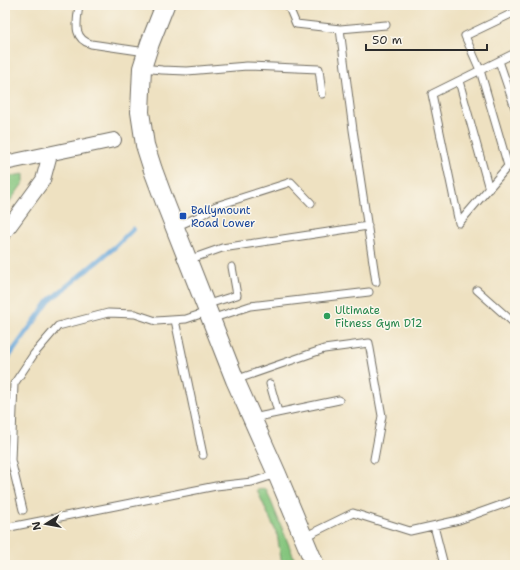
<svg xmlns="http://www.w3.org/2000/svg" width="520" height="570" font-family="'Shantell Sans',sans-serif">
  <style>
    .green { fill: #84c57d; stroke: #587854 }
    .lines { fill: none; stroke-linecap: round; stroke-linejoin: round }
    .stream { stroke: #66a6d9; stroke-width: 5 }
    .service-casing { stroke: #6f6b60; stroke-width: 9 }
    .minor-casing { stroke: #6f6b60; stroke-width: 16 }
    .tertiary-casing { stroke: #6f6b60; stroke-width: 20 }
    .service { stroke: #fff; stroke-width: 7 }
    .minor { stroke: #fff; stroke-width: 14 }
    .tertiary { stroke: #fff; stroke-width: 18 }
    .transit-dot { fill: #1a4fb4; stroke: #fbf7ec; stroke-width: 1.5 }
    .leisure-dot { fill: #2e9e5b; stroke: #fbf7ec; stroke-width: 1.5 }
    .labels { text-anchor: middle; stroke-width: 3; stroke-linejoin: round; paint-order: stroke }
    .transit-label { font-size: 11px; fill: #164399; stroke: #fbf7ec; text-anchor: start }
    .leisure-label { font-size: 11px; fill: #27864d; stroke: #fbf7ec; text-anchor: start }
  </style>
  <rect width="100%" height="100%" fill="#fbf7ec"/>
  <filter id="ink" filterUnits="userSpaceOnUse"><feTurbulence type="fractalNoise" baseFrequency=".025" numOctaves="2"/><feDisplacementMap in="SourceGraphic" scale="8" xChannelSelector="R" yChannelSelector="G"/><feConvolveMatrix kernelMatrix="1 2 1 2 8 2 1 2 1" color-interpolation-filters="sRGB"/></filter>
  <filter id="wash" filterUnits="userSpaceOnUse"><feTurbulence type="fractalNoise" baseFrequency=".012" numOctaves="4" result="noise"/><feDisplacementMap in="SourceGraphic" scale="16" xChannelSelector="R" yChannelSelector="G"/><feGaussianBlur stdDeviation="0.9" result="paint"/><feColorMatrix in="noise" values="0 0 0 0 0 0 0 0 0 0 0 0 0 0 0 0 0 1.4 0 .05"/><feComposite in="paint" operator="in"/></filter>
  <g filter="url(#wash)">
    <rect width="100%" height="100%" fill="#eee1c1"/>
    <path class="green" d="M24,174v8l-19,26v-31z
      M266,489l31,76h-15l-5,-31 -20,-44z"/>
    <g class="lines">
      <path class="stream" d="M5,362l44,-61 67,-55 17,-17"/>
    </g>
  </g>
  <g filter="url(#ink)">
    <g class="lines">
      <defs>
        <path id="service" d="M79,5c-2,17 -7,33 12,39l55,8
          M288,5l8,19 44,5 46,-4
          M340,29l13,101 23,152
          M515,53l-83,41 27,129 56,-65
          M499,61l16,47
          M143,68l19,2 25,1 60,-5 72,3 3,25
          M459,81l30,108
          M508,166l-28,-96 -15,-34 50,-24
          M175,227l23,-10 18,-11 75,-24 20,21
          M188,260l34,-12 146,-22
          M477,290l38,34
          M205,305l32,-10 -5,-28
          M211,319l39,-13 119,-14
          M175,320l28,135
          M235,380l89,-31 45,-6 13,73 -8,43
          M270,384l8,28
          M253,418l86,-18
          M23,510l-12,-50 3,-76 20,-30 24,-28 50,-13 27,1 21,7 30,-2 21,-7
          M434,526l10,39
          M5,528l211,-42 36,-4 25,-8
          M304,537l49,-24 57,18 49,-11 56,-20"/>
        <path id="minor" d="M5,163l109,-23
          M5,232l38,-52 7,-26"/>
        <path id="tertiary" d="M165,5l-15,38 -8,25 -2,44 5,33 8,25 13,35 69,175 42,94 38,91"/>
      </defs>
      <use href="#service" class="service-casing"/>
      <use href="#minor" class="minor-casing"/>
      <use href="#tertiary" class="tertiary-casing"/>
      <use href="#service" class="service"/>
      <use href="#minor" class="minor"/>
      <use href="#tertiary" class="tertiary"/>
    </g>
  </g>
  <rect class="transit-dot" x="179" y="212" width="8" height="8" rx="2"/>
  <circle class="leisure-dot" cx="327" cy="316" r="4"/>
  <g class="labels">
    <g class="transit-label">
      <text x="191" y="214">Ballymount<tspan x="191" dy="13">Road Lower</tspan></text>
    </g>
    <g class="leisure-label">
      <text x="335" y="314">Ultimate<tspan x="335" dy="13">Fitness Gym D12</tspan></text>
    </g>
  </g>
  <rect width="520" height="570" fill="none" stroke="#fbf7ec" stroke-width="20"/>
  <g transform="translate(46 524) rotate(259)" stroke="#fbf7ec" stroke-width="3" paint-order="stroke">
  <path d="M0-3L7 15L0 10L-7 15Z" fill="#2b2b2b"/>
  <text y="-6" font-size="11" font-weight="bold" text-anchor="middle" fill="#2b2b2b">N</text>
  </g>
  <path d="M366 44v6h121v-6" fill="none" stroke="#2b2b2b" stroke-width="2"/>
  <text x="372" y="44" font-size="12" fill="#2b2b2b" stroke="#fbf7ec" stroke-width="3" paint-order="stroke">50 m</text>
</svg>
